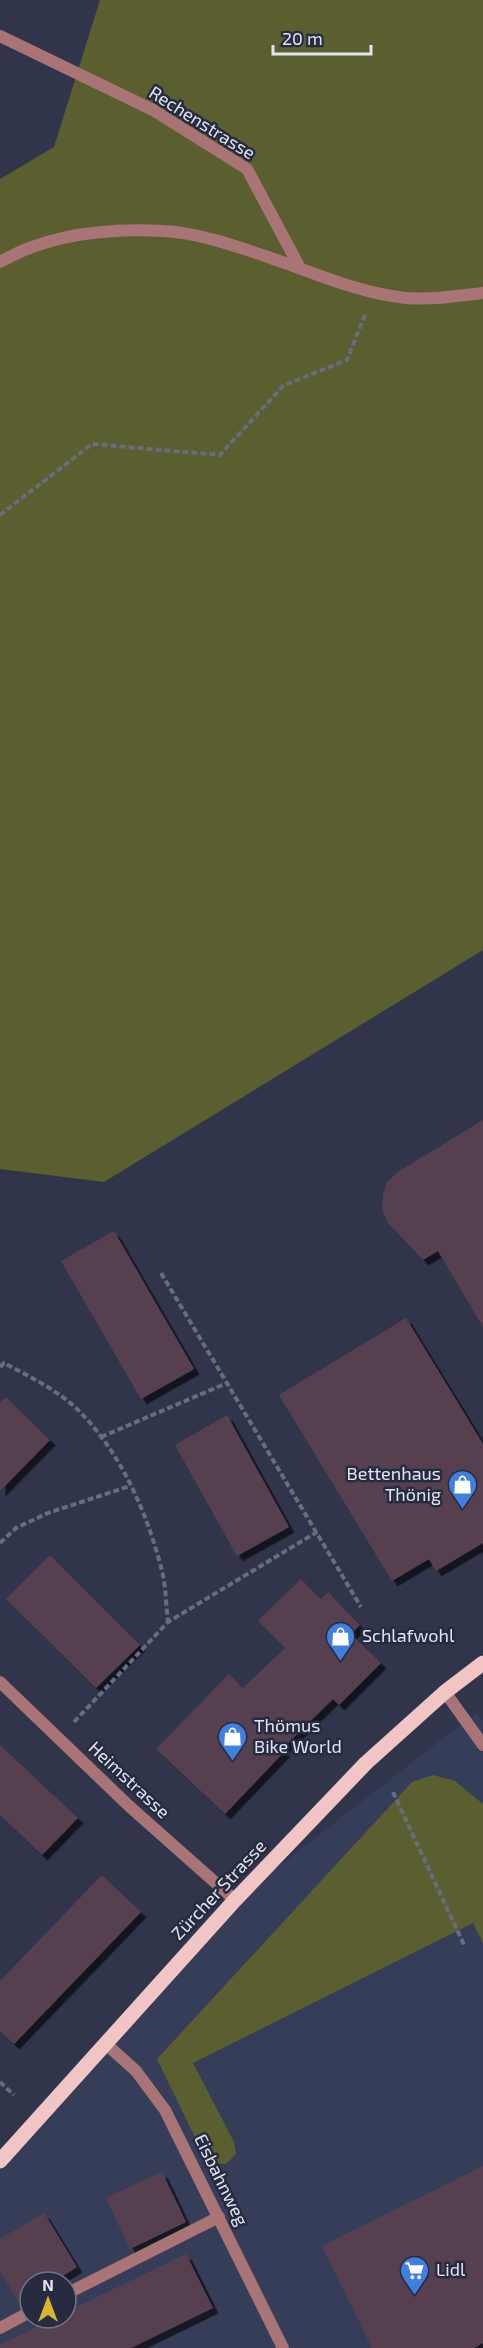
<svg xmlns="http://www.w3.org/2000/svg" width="483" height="2348" font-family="'Exo 2',sans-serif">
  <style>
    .built { fill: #363d59; fill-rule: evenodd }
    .green { fill: #5b5f2f }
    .building { fill: #574150; filter: url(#shadow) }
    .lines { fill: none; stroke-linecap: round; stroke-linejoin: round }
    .path { stroke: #676c7f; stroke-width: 4; stroke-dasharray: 6 3; stroke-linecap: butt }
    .service { stroke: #a97475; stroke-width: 12 }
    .minor { stroke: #a97475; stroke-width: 12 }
    .primary { stroke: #f2c5c5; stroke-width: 15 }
    .labels { text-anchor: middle; stroke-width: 5; stroke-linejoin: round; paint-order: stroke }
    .street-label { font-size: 18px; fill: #e1e5f3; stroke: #262b40 }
    .poi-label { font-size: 18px; fill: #e1e5f3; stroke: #262b40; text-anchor: start }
  </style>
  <defs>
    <filter id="shadow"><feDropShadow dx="5.5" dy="5.5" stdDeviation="0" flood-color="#0009"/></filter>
  </defs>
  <rect width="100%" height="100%" fill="#30354b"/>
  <path class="built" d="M476,1713l7,8v627h-483v-178l235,-270zM30,2282h36v36h-36z"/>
  <path class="green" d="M100,0h383v950l-379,232 -104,-13v-990l54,-32z
    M433,1775l22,6 28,23v139l-10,-20 -280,140 41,79 2,12 -10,10 -12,-1 -10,-7 -47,-97 255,-277z"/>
  <path class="building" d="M483,1120v207l-45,-76 -15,9 -35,-37 -6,-14 1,-16 5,-12 10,-9z
    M114,1231l80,138 -53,30 -80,-138z
    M406,1318l77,126v99l-47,28 -7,-12 -37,22 -113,-186z
    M6,1397l44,43 -50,51v-89z
    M227,1415l62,112 -52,29 -62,-111z
    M50,1555l90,90 -44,43 -90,-89z
    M301,1579l20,20 7,-7 32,33 -9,9 30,29 -42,42 -6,-6 -52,51 4,1 -60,63 -69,-65 73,-75 14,14 42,-40 -27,-27z
    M0,1745l78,73 -36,37 -42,-40z
    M102,1875l39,37 -127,132 -14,-13v-50z
    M483,2166v177l-9,5h-102l-50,-102z
    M162,2172l24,50 -56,27 -24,-51z
    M44,2213l33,54 -24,15h-23v14l-11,6 -19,-31v-32z
    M186,2254l27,54 -82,40h-131v-3l55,-27h11v-6z"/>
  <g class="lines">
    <path class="path" d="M0,515l92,-71 128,11 64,-70 63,-25 19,-48
      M161,1273l200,334
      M0,1367l4,-4c26,14 56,28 77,50 41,42 67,102 81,158 4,16 4,35 6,51
      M101,1437l126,-54
      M0,1543l16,-15 32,-15 82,-27
      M74,1722l94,-100 149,-90
      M393,1792l72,155
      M0,2082l14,13"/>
    <path class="service" d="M66,2294l153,-77
      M0,2328l30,-16"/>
    <path class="minor" d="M0,36l153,74 94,59 53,99
      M0,262c48,-28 110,-34 164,-31 33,2 66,13 98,24 46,15 94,38 144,43 25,2 52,-2 77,-5
      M0,1682l129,124 106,94
      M445,1692l38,53
      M105,2043l31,28 29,39 118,238"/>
    <path class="primary" d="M0,2161l235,-261 131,-137 79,-71 38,-29"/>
  </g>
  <defs>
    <symbol id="shop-pin" viewBox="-11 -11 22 30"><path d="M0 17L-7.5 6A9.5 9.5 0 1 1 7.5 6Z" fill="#3f7fe0" stroke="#262b40"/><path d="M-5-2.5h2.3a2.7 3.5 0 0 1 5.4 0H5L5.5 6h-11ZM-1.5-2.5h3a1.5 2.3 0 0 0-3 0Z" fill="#fff"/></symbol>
    <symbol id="supermarket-pin" viewBox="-11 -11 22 30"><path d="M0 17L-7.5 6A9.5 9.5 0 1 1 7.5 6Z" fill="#3f7fe0" stroke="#262b40"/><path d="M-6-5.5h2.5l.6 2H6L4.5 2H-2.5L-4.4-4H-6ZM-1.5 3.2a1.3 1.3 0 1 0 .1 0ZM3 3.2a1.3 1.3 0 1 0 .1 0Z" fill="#fff"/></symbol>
  </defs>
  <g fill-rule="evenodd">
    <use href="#shop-pin" x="446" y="1468" width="33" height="45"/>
    <use href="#shop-pin" x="324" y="1620" width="33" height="45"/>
    <use href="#shop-pin" x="216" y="1720" width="33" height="45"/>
    <use href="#supermarket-pin" x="398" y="2254" width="33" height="45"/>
  </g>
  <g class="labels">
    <g class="street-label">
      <text transform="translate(202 123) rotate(32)" y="6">Rechenstrasse</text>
      <text transform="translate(129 1780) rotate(43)" y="6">Heimstrasse</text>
      <text transform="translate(219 1890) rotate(-47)" y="6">Zürcher Strasse</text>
      <text transform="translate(221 2180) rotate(64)" y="6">Eisbahnweg</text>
    </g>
    <g class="poi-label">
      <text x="441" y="1480" text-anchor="end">Bettenhaus<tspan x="441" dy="21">Thönig</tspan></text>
      <text x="362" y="1642">Schlafwohl</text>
      <text x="254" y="1732">Thömus<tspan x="254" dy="21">Bike World</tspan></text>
      <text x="436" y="2276">Lidl</text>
    </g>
  </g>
  <g transform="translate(48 2300)"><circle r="28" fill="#262b40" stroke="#717588" stroke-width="1.5"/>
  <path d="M0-4.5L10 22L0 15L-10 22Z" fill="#d6b534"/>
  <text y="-9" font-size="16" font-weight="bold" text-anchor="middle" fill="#e1e5f3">N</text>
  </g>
  <path d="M273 45v9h98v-9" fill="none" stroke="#e1e5f3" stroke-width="3"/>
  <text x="282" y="45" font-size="18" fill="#e1e5f3" stroke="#262b40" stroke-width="4.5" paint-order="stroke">20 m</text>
</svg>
